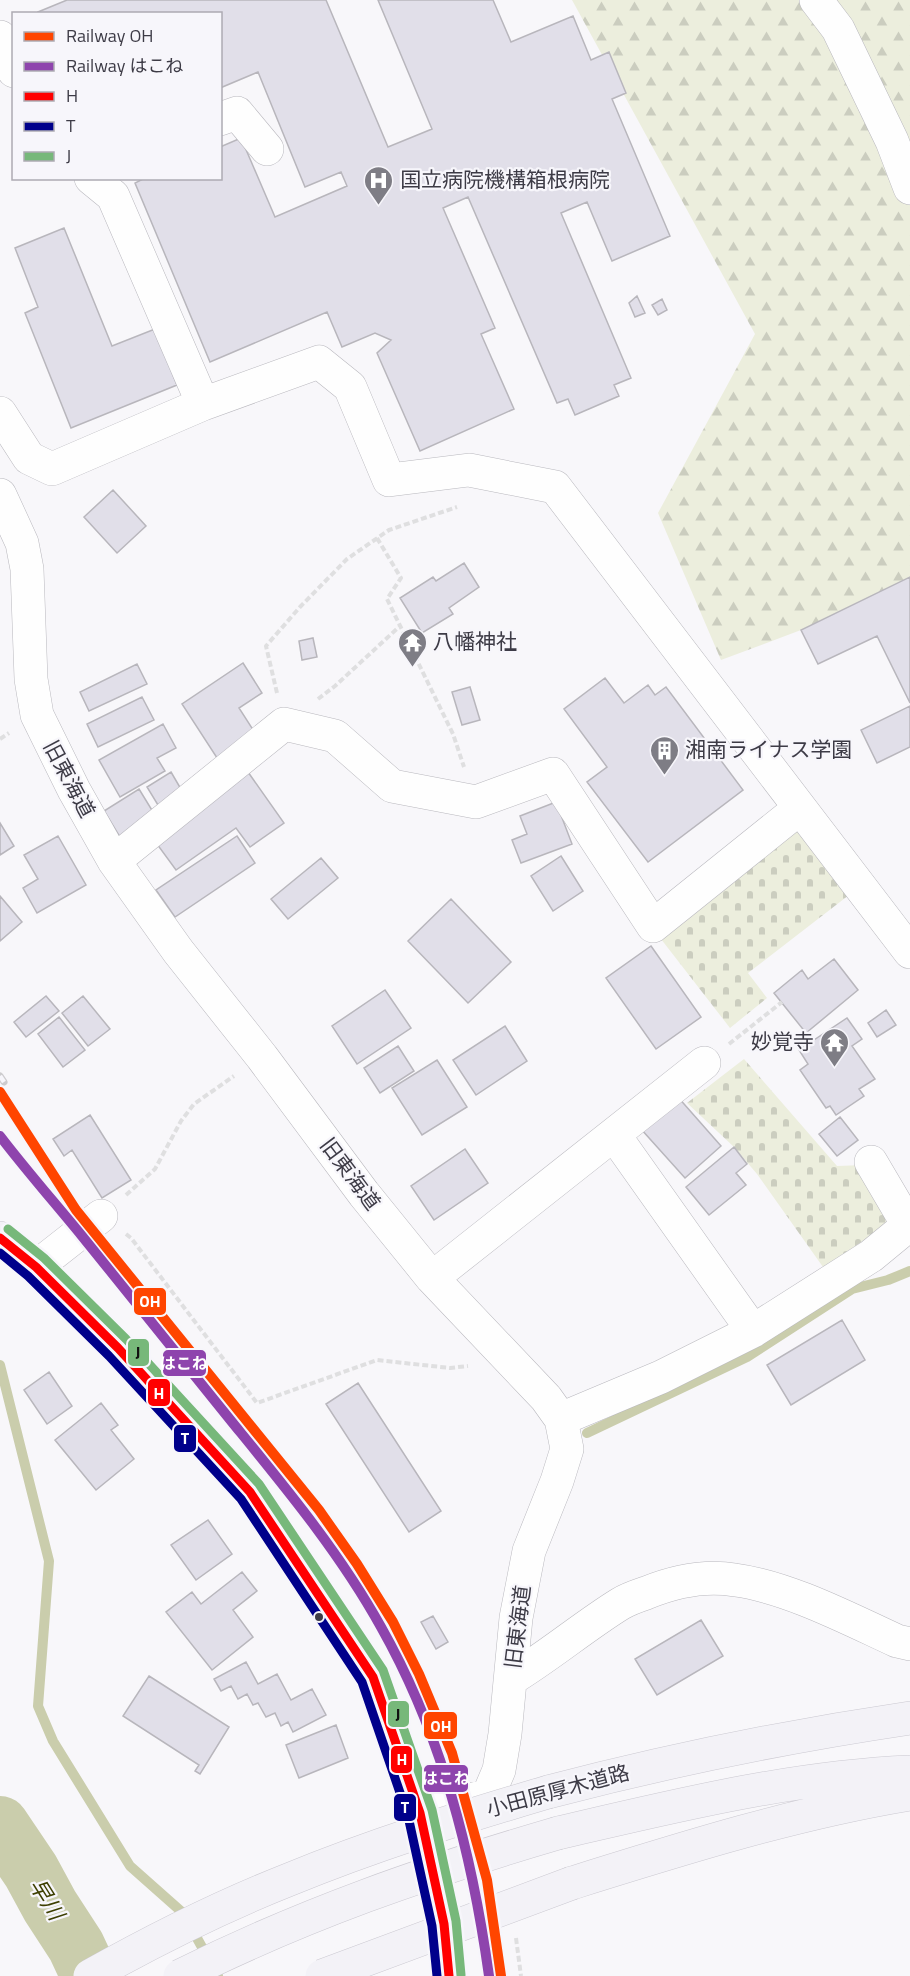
<svg xmlns="http://www.w3.org/2000/svg" width="910" height="1976" font-family="'Titillium Web','Noto Sans JP',sans-serif">
  <style>
    .forest { fill: url(#forest-firs) }
    .cemetery { fill: url(#cemetery-stones) }
    .lines { fill: none; stroke-linecap: round; stroke-linejoin: round }
    .stream { stroke: #cacdac; stroke-width: 10 }
    .river { stroke: #cacdac; stroke-width: 58 }
    .building { fill: #e1dfe9; stroke: #b8b6bc; stroke-width: 1.5 }
    .minor-casing { stroke: #b9b8be; stroke-width: 34 }
    .highway-casing { stroke: #cbc9d1; stroke-width: 34 }
    .path { stroke: #dfdfe0; stroke-width: 4; stroke-dasharray: 6 3; stroke-linecap: butt }
    .minor { stroke: #fefefe; stroke-width: 33 }
    .highway { stroke: #f3f2f7; stroke-width: 33 }
    .rail-casing { stroke: #cdccce; stroke-width: 7 }
    .rail { stroke: #f7f6fb; stroke-width: 4.5; stroke-dasharray: 14; stroke-linecap: butt }
    .highway-bridge-casing { stroke: #cbc9d1; stroke-width: 34; stroke-linecap: butt }
    .highway-bridge { stroke: #f3f2f7; stroke-width: 33 }
    .bus-1-casing { stroke: #f7f6fb; stroke-width: 14 }
    .bus-2-casing { stroke: #f7f6fb; stroke-width: 14 }
    .bus-3-casing { stroke: #f7f6fb; stroke-width: 14 }
    .bus-1 { stroke: #f00; stroke-width: 9 }
    .bus-2 { stroke: #00008b; stroke-width: 9 }
    .bus-3 { stroke: #77b87a; stroke-width: 9 }
    .rail-1-casing { stroke: #f7f6fb; stroke-width: 15 }
    .rail-2-casing { stroke: #f7f6fb; stroke-width: 15 }
    .rail-1 { stroke: #ff4500; stroke-width: 10 }
    .rail-2 { stroke: #8e44ad; stroke-width: 10 }
    .bus-dot { fill: #3d3b46; stroke: #f7f6fb; stroke-width: 2 }
    .labels { text-anchor: middle; stroke-width: 4.5; stroke-linejoin: round; paint-order: stroke }
    .poi-label { font-size: 21px; fill: #3d3b46; stroke: #f7f6fb; text-anchor: start }
    .street-label { font-size: 21px; fill: #3d3b46; stroke: #f7f6fb }
    .water-label { font-size: 22px; font-style: italic; fill: #3d3f01; stroke: #f7f6fb }
    .line-badge { stroke: #f7f6fb; stroke-width: 2 }
    .badge-label { font-size: 16px; text-anchor: middle; font-weight: bold; fill: #fff }
    .pale-badge-label { font-size: 16px; text-anchor: middle; font-weight: bold; fill: #111 }
  </style>
  <defs>
    <pattern id="forest-firs" width="22" height="20" patternUnits="userSpaceOnUse" patternTransform="scale(1.5)"><rect width="22" height="20" fill="#eceedd"/><path d="M5 1l3.5 6h-7zM16 11l3.5 6h-7z" fill="#cbcdbf"/></pattern>
    <pattern id="cemetery-stones" width="16" height="16" patternUnits="userSpaceOnUse" patternTransform="scale(1.5)"><rect width="16" height="16" fill="#eceedd"/><path d="M2 7V4a2 2 0 0 1 4 0v3zM10 15v-3a2 2 0 0 1 4 0v3z" fill="#cbcdbf"/></pattern>
  </defs>
  <rect width="100%" height="100%" fill="#f8f7fa"/>
  <path class="forest" d="M572,0h338v577l-109,53 -80,30 -63,-147 97,-179z"/>
  <path class="cemetery" d="M793,822l56,73 -101,78 19,25 -37,30 -76,-98z
    M744,1059l93,107 27,-1 33,54 -74,48 -66,-93 -23,-27 -47,-44z"/>
  <g class="lines">
    <path class="stream" d="M0,1365l49,196 -11,145 15,35 77,125 53,47 35,63
      M587,1433l160,-76 105,-68 36,-9 22,-9"/>
    <path class="river" d="M0,1825l31,46 19,35 26,40 14,30"/>
  </g>
  <path class="building" d="M67,0h259l62,147 44,-18 -54,-129h115l18,42 62,-26 18,44 18,-8 17,41 -14,6 58,137 -58,25 -25,-59 -26,11 70,165 -17,7 5,11 -44,19 -7,-16 -11,4 -89,-206 -25,11 52,120 -14,6 33,75 -94,42 -43,-98 14,-13 -16,-7 -33,14 -15,-35 -117,50 -75,-179 10,-5h75v-31l21,-9 34,79 72,-31 -6,-14 -36,15 -47,-115 -38,16v-74h-181l-1,-2z
    M64,228l48,118 43,-17 22,56 -106,43 -46,-115 13,-6 -23,-59z
    M637,296l8,17 -10,4 -6,-14z
    M662,299l5,11 -9,5 -6,-10z
    M113,490l33,36 -29,27 -33,-36z
    M464,563l15,24 -30,21 4,6 -31,19 -22,-35 33,-21 3,4z
    M910,577v126l-33,-67 -59,28 -17,-34z
    M313,638l4,19 -15,3 -3,-19z
    M243,663l19,30 -23,15 18,28 -38,25 -37,-57z
    M137,664l10,20 -58,27 -9,-19z
    M605,678l19,25 24,-18 7,10 11,-8 77,103 -95,72 -61,-80 20,-15 -43,-58z
    M470,687l10,33 -18,5 -10,-33z
    M142,697l12,23 -56,27 -11,-23z
    M910,706v41l-33,16 -16,-33z
    M163,724l13,24 -19,10 8,13 -45,26 -21,-37z
    M171,772l14,24 -24,14 -14,-23z
    M248,772l36,51 -34,24 -14,-19 -60,42 -22,-30z
    M139,789l19,31 -35,22 -19,-31z
    M556,802l16,42 -51,19 -9,-23 15,-6 -7,-18z
    M0,823l14,23 -14,9z
    M58,836l28,49 -49,28 -14,-25 15,-9 -14,-24z
    M237,836l18,27 -80,54 -19,-27z
    M561,856l22,35 -30,20 -22,-35z
    M321,858l17,20 -50,41 -17,-20z
    M0,896l22,26 -22,19z
    M451,899l60,63 -43,41 -60,-62z
    M651,946l50,71 -45,32 -50,-71z
    M834,959l24,31 -52,43 -32,-40 28,-23 6,9z
    M385,990l26,38 -54,36 -25,-38z
    M46,996l13,15 -33,26 -12,-15z
    M83,996l27,33 -22,17 -26,-33z
    M886,1010l10,15 -19,12 -9,-14z
    M59,1017l26,33 -22,17 -25,-33z
    M847,1018l15,21 -10,7 23,33 -16,10 5,7 -28,19 -6,-9 -4,2 -26,-38 8,-6 -9,-14z
    M505,1026l22,35 -51,34 -23,-35z
    M398,1046l16,25 -34,22 -16,-25z
    M437,1060l30,47 -45,28 -30,-47z
    M677,1096l44,50 -36,32 -44,-49z
    M90,1115l41,65 -29,18 -30,-48 -8,6 -11,-17z
    M840,1117l18,23 -21,16 -18,-22z
    M734,1147l13,17 -11,9 10,12 -37,30 -23,-28z
    M465,1149l23,34 -54,37 -23,-34z
    M842,1320l23,40 -74,45 -24,-40z
    M49,1372l23,34 -25,18 -23,-34z
    M358,1383l83,128 -32,21 -83,-128z
    M101,1403l17,22 -7,5 23,29 -38,31 -41,-50z
    M208,1520l24,34 -36,26 -25,-35z
    M242,1572l15,19 -24,19 20,27 -41,33 -46,-58 26,-20 9,12z
    M433,1616l15,26 -12,7 -15,-27z
    M701,1620l22,36 -66,39 -22,-36z
    M246,1662l12,22 19,-10 14,26 21,-11 14,26 -33,17 -5,-10 -7,4 -6,-13 -9,4 -8,-14 -5,2 -6,-11 -9,5 -7,-13 -10,5 -7,-12z
    M149,1676l80,51 -29,47 -5,-3 4,-6 -76,-49z
    M336,1725l12,33 -49,20 -13,-33z"/>
  <g class="lines">
    <defs>
      <path id="minor" d="M816,0l22,29 54,112 18,47
        M0,37l14,34
        M220,119l17,-6 30,36
        M91,178l22,18 90,208
        M0,413l29,45 23,11 151,-65 116,-42 31,25 39,93 80,-10 86,17 355,465
        M0,495l22,48 5,26 4,110 6,36 37,75 40,71 64,90 84,106 102,137 68,84 114,120 15,21 6,30 -10,32 -28,70 -13,67 -11,116 -6,36 -11,26 -39,8 -29,9
        M114,861l170,-137 51,12 57,50 84,16 77,-28 100,152 147,-118
        M617,1139l136,192
        M871,1162l37,63
        M36,1267l65,-51
        M432,1278l272,-215
        M561,1419l100,-42 92,-46 118,-75 39,-32
        M511,1679c38,-23 72,-52 109,-75 8,-5 17,-8 26,-11 27,-11 59,-18 89,-13 53,7 114,39 162,61l13,3"/>
      <path id="highway" d="M0,1238l36,29 82,81 132,144 123,185 47,136 24,111 5,52
        M548,1792c119,-31 240,-56 362,-74
        M558,1833c116,-27 233,-56 352,-61
        M572,1883c112,-35 223,-70 338,-89"/>
    </defs>
    <use href="#minor" class="minor-casing"/>
    <use href="#highway" class="highway-casing"/>
    <path class="path" d="M377,538l24,40 -14,21 66,135 11,33
      M277,693l-11,-47 34,-39 47,-48 42,-29 68,-23
      M318,699l17,-13 65,-60
      M0,739l9,-6
      M729,1044l53,-42
      M126,1195l29,-26 26,-48 13,-17 40,-28
      M126,1234l5,4 126,165 120,-43 73,8 18,-2
      M516,1938l5,38"/>
    <use href="#minor" class="minor"/>
    <use href="#highway" class="highway"/>
    <defs>
      <path id="rail" d="M0,1076l4,6"/>
    </defs>
    <use href="#rail" class="rail-casing"/>
    <use href="#rail" class="rail"/>
    <defs>
      <path id="highway-bridge" d="M90,1976c64,-36 130,-69 198,-96 85,-35 172,-62 260,-88
        M180,1976c124,-62 245,-104 378,-143
        M322,1976l250,-93"/>
    </defs>
    <use href="#highway-bridge" class="highway-bridge-casing"/>
    <use href="#highway-bridge" class="highway-bridge"/>
    <defs>
      <path id="bus-1" d="M0,1238l36,29 82,81 132,144 123,185 47,136 24,111 5,52"/>
      <path id="bus-2" d="M0,1253l28,23 81,80 132,143 121,183 46,134 24,110 5,50"/>
      <path id="bus-3" d="M8,1229l36,29 82,81 133,145 124,186 49,140 24,111 5,54"/>
    </defs>
    <use href="#bus-1" class="bus-1-casing"/>
    <use href="#bus-2" class="bus-2-casing"/>
    <use href="#bus-3" class="bus-3-casing"/>
    <use href="#bus-1" class="bus-1"/>
    <use href="#bus-2" class="bus-2"/>
    <use href="#bus-3" class="bus-3"/>
    <defs>
      <path id="rail-1" d="M0,1092l76,118 243,300 38,54 36,58 26,52 33,79 35,127 14,96"/>
      <path id="rail-2" d="M0,1136c26,34 55,67 82,100 50,62 100,124 150,186 53,65 108,131 149,205 61,108 91,227 108,349"/>
    </defs>
    <use href="#rail-1" class="rail-1-casing"/>
    <use href="#rail-2" class="rail-2-casing"/>
    <use href="#rail-1" class="rail-1"/>
    <use href="#rail-2" class="rail-2"/>
  </g>
  <defs>
    <symbol id="hospital-pin" viewBox="-11 -11 22 30"><path d="M0 17L-7.5 6A9.5 9.5 0 1 1 7.5 6Z" fill="#7e7d85" stroke="#f7f6fb"/><path d="M-5-5h3v3.5h4V-5h3V5h-3V1.5h-4V5h-3Z" fill="#fff"/></symbol>
    <symbol id="temple-pin" viewBox="-11 -11 22 30"><path d="M0 17L-7.5 6A9.5 9.5 0 1 1 7.5 6Z" fill="#7e7d85" stroke="#f7f6fb"/><path d="M0-6L5-2H3V0L6.5 2.5H4V6H1.5V3h-3V6H-4V2.5H-6.5L-3 0V-2H-5Z" fill="#fff"/></symbol>
    <symbol id="building-pin" viewBox="-11 -11 22 30"><path d="M0 17L-7.5 6A9.5 9.5 0 1 1 7.5 6Z" fill="#7e7d85" stroke="#f7f6fb"/><path d="M-4-6H4V6H1V3H-1V6H-4ZM-2.5-4.3h1.7v1.8h-1.7ZM.8-4.3h1.7v1.8H.8ZM-2.5-1h1.7V.8h-1.7ZM.8-1h1.7V.8H.8Z" fill="#fff"/></symbol>
  </defs>
  <g fill-rule="evenodd">
    <use href="#hospital-pin" x="362" y="164" width="33" height="45"/>
    <use href="#temple-pin" x="396" y="626" width="33" height="45"/>
    <use href="#building-pin" x="648" y="734" width="33" height="45"/>
    <use href="#temple-pin" x="818" y="1026" width="33" height="45"/>
  </g>
  <circle class="bus-dot" cx="319" cy="1617" r="5"/>
  <g class="labels">
    <g class="poi-label">
      <text x="400" y="187">国立病院機構箱根病院</text>
      <text x="433" y="649">八幡神社</text>
      <text x="685" y="757">湘南ライナス学園</text>
      <text x="814" y="1049" text-anchor="end">妙覚寺</text>
    </g>
    <g class="street-label">
      <text transform="translate(69 779) rotate(62)" y="7">旧東海道</text>
      <text transform="translate(350 1174) rotate(53)" y="7">旧東海道</text>
      <text transform="translate(518 1627) rotate(-83)" y="7">旧東海道</text>
      <text transform="translate(558 1791) rotate(-15)" y="7">小田原厚木道路</text>
    </g>
    <g class="water-label">
      <text transform="translate(47 1899) rotate(58)" y="8">早川</text>
    </g>
  </g>
  <g class="line-badge">
    <rect x="133" y="1287" width="34" height="29" rx="6" fill="#ff4500"/>
    <rect x="127" y="1338" width="23" height="29" rx="6" fill="#77b87a"/>
    <rect x="162" y="1349" width="45" height="28" rx="6" fill="#8e44ad"/>
    <rect x="147" y="1378" width="24" height="29" rx="6" fill="#f00"/>
    <rect x="173" y="1424" width="24" height="29" rx="6" fill="#00008b"/>
    <rect x="387" y="1700" width="23" height="28" rx="6" fill="#77b87a"/>
    <rect x="423" y="1711" width="35" height="29" rx="6" fill="#ff4500"/>
    <rect x="390" y="1745" width="23" height="29" rx="6" fill="#f00"/>
    <rect x="423" y="1764" width="46" height="29" rx="6" fill="#8e44ad"/>
    <rect x="393" y="1793" width="24" height="29" rx="6" fill="#00008b"/>
  </g>
  <g class="badge-label">
    <text x="150" y="1307">OH</text>
    <text x="184" y="1369">はこね</text>
    <text x="159" y="1399">H</text>
    <text x="185" y="1444">T</text>
    <text x="441" y="1732">OH</text>
    <text x="402" y="1765">H</text>
    <text x="446" y="1784">はこね</text>
    <text x="405" y="1813">T</text>
  </g>
  <g class="pale-badge-label">
    <text x="138" y="1358">J</text>
    <text x="398" y="1720">J</text>
  </g>
  <rect x="12" y="12" width="210" height="168" fill="#f7f6fb" stroke="#adabb3" stroke-width="1.5"/>
  <rect x="24" y="32" width="30" height="9" fill="#ff4500" stroke="#adabb3" stroke-width="1.5"/>
  <text x="66" y="42" font-size="18" fill="#3d3b46">Railway OH</text>
  <rect x="24" y="62" width="30" height="9" fill="#8e44ad" stroke="#adabb3" stroke-width="1.5"/>
  <text x="66" y="72" font-size="18" fill="#3d3b46">Railway はこね</text>
  <rect x="24" y="92" width="30" height="9" fill="#ff0000" stroke="#adabb3" stroke-width="1.5"/>
  <text x="66" y="102" font-size="18" fill="#3d3b46">H</text>
  <rect x="24" y="122" width="30" height="9" fill="#00008b" stroke="#adabb3" stroke-width="1.5"/>
  <text x="66" y="132" font-size="18" fill="#3d3b46">T</text>
  <rect x="24" y="152" width="30" height="9" fill="#77b87a" stroke="#adabb3" stroke-width="1.5"/>
  <text x="66" y="162" font-size="18" fill="#3d3b46">J</text>
</svg>
